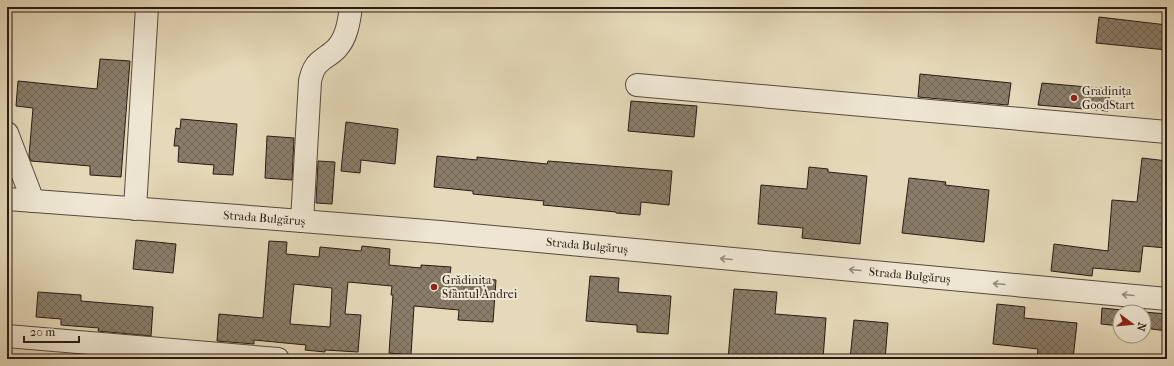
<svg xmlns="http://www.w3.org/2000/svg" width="1174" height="366" font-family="'IM FELL French Canon',serif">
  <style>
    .building { fill: url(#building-cross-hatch); stroke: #281b14; fill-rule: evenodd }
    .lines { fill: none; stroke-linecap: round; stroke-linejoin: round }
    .minor-casing { stroke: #574a3d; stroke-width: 24 }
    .minor { stroke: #eee6d2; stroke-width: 22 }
    .oneway { stroke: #958b7c }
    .poi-dot { fill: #8f2418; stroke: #eee6d2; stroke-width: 1.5 }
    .labels { text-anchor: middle; stroke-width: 4; stroke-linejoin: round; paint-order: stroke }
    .poi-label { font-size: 12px; fill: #281b14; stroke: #eee6d2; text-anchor: start }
    .street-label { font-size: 12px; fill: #281b14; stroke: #eee6d2 }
  </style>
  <defs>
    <pattern id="building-cross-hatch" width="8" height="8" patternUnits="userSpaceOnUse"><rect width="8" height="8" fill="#8a7e6a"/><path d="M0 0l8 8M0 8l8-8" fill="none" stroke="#716656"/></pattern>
  </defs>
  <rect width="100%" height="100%" fill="#e5d9b9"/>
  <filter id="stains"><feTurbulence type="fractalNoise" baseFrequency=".005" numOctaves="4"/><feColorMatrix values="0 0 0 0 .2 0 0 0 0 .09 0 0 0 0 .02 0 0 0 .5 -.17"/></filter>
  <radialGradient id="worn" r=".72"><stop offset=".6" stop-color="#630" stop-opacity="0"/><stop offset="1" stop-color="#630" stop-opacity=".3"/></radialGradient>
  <path class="building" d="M1099,17l68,8v25l-71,-7z
    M100,59l30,2 -9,116 -31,-2v-9l-59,-5 -2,-5 4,-48 -17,-2 2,-25 79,8z
    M920,74l91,9 -3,22 -90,-8z
    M1042,83l68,6 -2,22 -70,-6z
    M631,101l66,5 -3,31 -66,-6z
    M181,119l56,5 -4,51 -20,-1 1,-9 -36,-3 1,-16h-5l2,-18 4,1z
    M346,122l52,7 -3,35 -34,-4 -1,13 -19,-2z
    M267,136l27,2 -2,42 -27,-2z
    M437,156l40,4v-3l70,7 1,-3 124,10 -3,34 -28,-3 -1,13 -24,-2v-1l-73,-7 1,-4 -71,-7v-3l-39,-4z
    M1142,158l25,3v87l-24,-2 -3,26 -47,-4 -1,8 -41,-5 3,-27 54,7 4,-51 25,2z
    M318,161l17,1 -3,42 -16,-1z
    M809,167l19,2v3l39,4 -7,68 -58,-6 1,-10 -45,-4 3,-39 46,4z
    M909,178l37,4 -1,3 44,5 -5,52 -82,-9z
    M136,240l40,4 -3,29 -40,-4z
    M269,241l18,1 -1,12 33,3 1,-10 41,4 1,-5 28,3 -1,16 32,3v-3l30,2 -2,13 28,2v-4l19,2 -3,42 -35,-2 1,-10 -45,-4 -3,49 -22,-2 4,-58h-2l1,-9 -44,-4 -3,32 16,1 -3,37 -33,-2v2l-20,-2 1,-5 -52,-5v4l-37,-3 2,-27 44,4zM294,284l38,4 -2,39 -40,-3z
    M590,276l29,2 -1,14 53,4 -3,38 -31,-2v-7l-51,-4z
    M734,289l43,3 -2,22 51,4 -3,41h-95z
    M38,292l43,3v6l72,6 -2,29 -53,-5 1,-3 -38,-3v-6l-25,-2z
    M997,304l28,3 -1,11 53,5 -4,36h-36l1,-10 -45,-5z
    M1102,308l40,4h-22v14l-19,-2z
    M1144,312l23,2v17l-23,-3z
    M854,320l34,3 -3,36h-35z"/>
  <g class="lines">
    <defs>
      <g id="minor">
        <path d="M637,85l530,47"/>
        <path d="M7,133l26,68"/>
        <path id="s1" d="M7,199l231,17 202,16 727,67"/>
        <path d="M135,209l12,-202"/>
        <path d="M302,221l8,-140c1,-4 2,-8 4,-12 4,-9 16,-13 23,-21 10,-11 12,-27 14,-41"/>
        <path d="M7,336l271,23"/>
      </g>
    </defs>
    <use href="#minor" class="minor-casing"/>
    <use href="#minor" class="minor"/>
  </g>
  <defs><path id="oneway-shaft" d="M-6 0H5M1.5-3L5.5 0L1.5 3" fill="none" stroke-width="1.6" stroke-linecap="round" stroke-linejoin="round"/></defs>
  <g class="oneway">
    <use href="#oneway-shaft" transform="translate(726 259) rotate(-175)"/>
    <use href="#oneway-shaft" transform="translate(855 270) rotate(-175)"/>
    <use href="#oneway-shaft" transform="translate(999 284) rotate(-175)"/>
    <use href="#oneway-shaft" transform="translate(1128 295) rotate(-175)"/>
  </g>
  <g class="poi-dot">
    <circle cx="1074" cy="98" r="4"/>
    <circle cx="434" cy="287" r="4"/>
  </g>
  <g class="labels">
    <g class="poi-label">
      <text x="1082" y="95">Gradinița<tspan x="1082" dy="14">GoodStart</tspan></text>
      <text x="442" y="284">Grădinița<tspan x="442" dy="14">Sfântul Andrei</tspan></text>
    </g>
    <g class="street-label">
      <text dy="4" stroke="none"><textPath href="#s1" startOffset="258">Strada Bulgăruș</textPath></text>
      <text dy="4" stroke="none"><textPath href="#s1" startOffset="582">Strada Bulgăruș</textPath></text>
      <text dy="4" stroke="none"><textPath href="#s1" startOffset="906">Strada Bulgăruș</textPath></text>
    </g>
  </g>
  <rect width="1174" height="366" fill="none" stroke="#e5d9b9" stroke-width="24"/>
  <rect x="8" y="8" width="1158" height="350" fill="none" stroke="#281b14" stroke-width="2"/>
  <rect x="12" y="12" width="1150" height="342" fill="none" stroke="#281b14"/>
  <g transform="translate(1132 324) rotate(106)"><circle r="19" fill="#eee6d2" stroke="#9f9586"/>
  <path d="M0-3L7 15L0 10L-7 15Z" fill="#8f2418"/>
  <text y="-6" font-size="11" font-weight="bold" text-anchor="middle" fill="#281b14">N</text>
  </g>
  <path d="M24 336v6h55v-6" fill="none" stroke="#281b14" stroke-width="2"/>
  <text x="30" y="336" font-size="12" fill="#281b14" stroke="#eee6d2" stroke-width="3" paint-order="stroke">20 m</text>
  <rect width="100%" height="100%" filter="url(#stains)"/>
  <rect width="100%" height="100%" fill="url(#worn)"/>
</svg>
